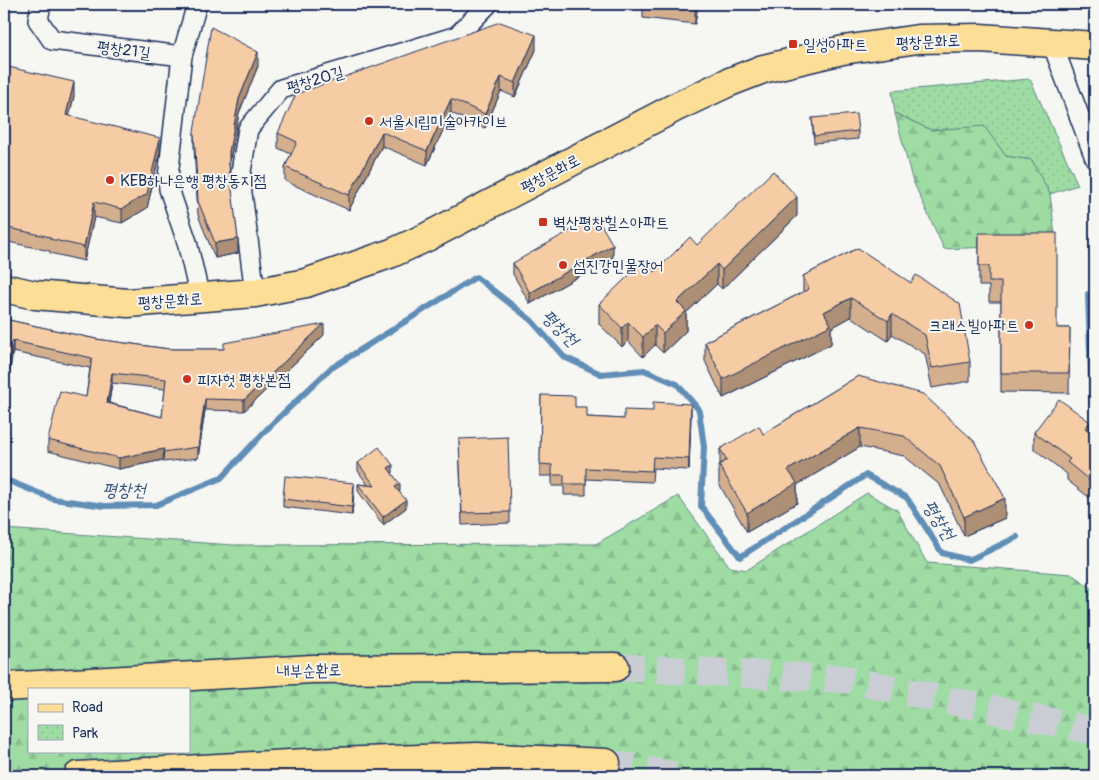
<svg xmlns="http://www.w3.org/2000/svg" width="1099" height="780" font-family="Pangolin,'Poor Story',sans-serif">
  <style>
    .forest { fill: url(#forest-firs); stroke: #5c8681; fill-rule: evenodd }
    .park { fill: url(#park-dots); stroke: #5c8681 }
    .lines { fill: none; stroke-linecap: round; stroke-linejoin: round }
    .stream { stroke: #618eb6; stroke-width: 6 }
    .trunk-tunnel { stroke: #caced4; stroke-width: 28; stroke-dasharray: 28 14; stroke-linecap: butt }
    .minor-casing { stroke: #1b2f5e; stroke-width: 22 }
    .primary-casing { stroke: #1b2f5e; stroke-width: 31 }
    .trunk-casing { stroke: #1b2f5e; stroke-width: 31 }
    .minor { stroke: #f6f6f2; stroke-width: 19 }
    .primary { stroke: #fcde96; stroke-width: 28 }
    .trunk { stroke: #fcde96; stroke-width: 28 }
    .wall { fill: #d4af8e; stroke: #1b2f5e; fill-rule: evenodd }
    .shaded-wall { fill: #ac8f74; stroke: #1b2f5e }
    .building { fill: #f6cca5; stroke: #1b2f5e; fill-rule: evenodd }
    .poi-dot { fill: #c8321e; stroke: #f6f6f2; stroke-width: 2 }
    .labels { text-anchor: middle; stroke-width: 4; stroke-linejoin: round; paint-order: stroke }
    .street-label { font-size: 16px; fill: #1b2f5e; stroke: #f6f6f2 }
    .poi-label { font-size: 16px; fill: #1b2f5e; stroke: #f6f6f2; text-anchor: start }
    .water-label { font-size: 18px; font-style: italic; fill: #385783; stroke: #f6f6f2 }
  </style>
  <defs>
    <pattern id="forest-firs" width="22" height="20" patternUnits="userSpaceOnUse" patternTransform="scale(1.25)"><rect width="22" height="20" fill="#9edca4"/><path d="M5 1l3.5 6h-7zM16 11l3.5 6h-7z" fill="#88bd90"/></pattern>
    <pattern id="park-dots" width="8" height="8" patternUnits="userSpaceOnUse" patternTransform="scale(1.25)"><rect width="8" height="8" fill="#9edca4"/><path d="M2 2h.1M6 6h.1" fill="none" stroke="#88bd90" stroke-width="1.8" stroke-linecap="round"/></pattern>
  </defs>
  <rect width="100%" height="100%" fill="#f6f6f2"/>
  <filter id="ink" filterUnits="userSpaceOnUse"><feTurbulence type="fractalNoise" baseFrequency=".02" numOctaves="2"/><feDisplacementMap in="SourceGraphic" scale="10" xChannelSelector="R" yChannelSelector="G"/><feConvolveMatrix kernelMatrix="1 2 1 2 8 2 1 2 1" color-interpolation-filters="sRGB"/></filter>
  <g filter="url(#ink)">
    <path class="forest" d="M895,113l36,17 53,-5 22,31 26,4 18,34 6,50 -112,5 -32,-70z
      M867,493l30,17 30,53 144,11 24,16v186h-1091v-247l229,16 363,-1 82,-48 52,71 17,3zM29,689h160v62h-160z"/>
    <path class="park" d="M1030,79l48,106 -28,9 -18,-34 -26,-4 -22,-30 -53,4 -36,-17 -3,-22z"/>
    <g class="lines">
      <path class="stream" d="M1088,294l4,115 3,3
        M4,479l49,20 52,7 51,-1 65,-27 47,-50 62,-59 146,-92 55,43 33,37 37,17 43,-4 33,14 22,26 5,37 -3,59 39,51 126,-82 41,23 35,55 27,7 48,-23"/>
      <path class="trunk-tunnel" d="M615,667l230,12 250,52
        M606,763l70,13"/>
      <defs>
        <path id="minor" d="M41,4l-3,16 14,20 130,16 15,-52
          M1052,43l43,115
          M182,56l-14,121 1,12 18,53 13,56
          M255,293l-15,-115 8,-49 33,-40 176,-53 31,-32"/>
        <path id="primary" d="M4,288l31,7 93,8 127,-10 51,-10 86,-30 35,-16 249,-130 51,-24 36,-14 80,-19 75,-11 62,-1 115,8"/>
        <path id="trunk" d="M4,687l308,-18 303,-2
          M78,776l229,-13 170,-6 129,6"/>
      </defs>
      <use href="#minor" class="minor-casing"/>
      <use href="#primary" class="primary-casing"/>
      <use href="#trunk" class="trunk-casing"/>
      <use href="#minor" class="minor"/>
      <use href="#primary" class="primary"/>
      <use href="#trunk" class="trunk"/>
    </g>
    <path class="wall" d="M643,4h55l-3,20 -52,-6z
      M536,50l-21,47 -14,-6 -16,37 -34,-15 -24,52 -45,-19 -33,64 -64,-29v-14l6,-13 -13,-6v-15z
      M4,66l70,30 -5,20 91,36 -13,56 -25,15 -28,-6 -10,44 -34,-8v-2l-46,-10z
      M258,66l-19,47 -10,53 9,87 -23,5 -17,-43 -4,-68v-15z
      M812,118l46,13v8l-44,4z
      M797,216l-75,73 -5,-5 -31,29v18l-23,22 -8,-8 -12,12 -15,-16 -6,6 -23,-23v-20l56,-32 42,-27z
      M979,233l78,95h13l-1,65 -68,-1v-90h-12v-16h-10z
      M858,248l112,114v19l-38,7 -7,-34 -33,-20 -4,7 -37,-24 -20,11v16l-108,54 -18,-37v-19l98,-50v-16z
      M613,257l-83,47 -17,-30v-11z
      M4,319l92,20 73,10h55l100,-14 -80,76 -39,-1 -7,48 -35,4v-2l-44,9 -71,-18v-11l38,-43 4,-29 -77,-16 -4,22 -5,-2zM112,383l53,6 -3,28 -53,-14z
      M858,376l147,142 -41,18 -24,-51 -36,-29 -44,-9 -63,38v18l-50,29 -28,-48v-19l1,-1v-15l43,-15z
      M541,395l34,12 12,10 37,2 67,-4 -2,55 -36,-2 -1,14 -66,-3v16h-22v-9h-12v-10h-12z
      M1034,432h56l5,4v66l-28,-22v-6l-33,-25z
      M459,439l51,73v11l-48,2z
      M358,463l35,10h-1l14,35 -23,17 -25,-34v-7l10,1 -10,-14z
      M354,491l-2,24 -69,-8v-8z"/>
    <path class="shaded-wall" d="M696,4h2l-3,20v-16z
      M536,35v15l-21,47v-14z
      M258,52v14l-19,47 -10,53v-14l10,-53z
      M501,77v14l-16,37v-14z
      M74,82v14l-8,34v-15z
      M451,99v14l-24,52v-14z
      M382,132v14l-33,64v-15z
      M160,138v14l-13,56 -25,15v-14z
      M797,197v19l-75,73v-19z
      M94,202v15l-10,44v-14z
      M238,239v14l-23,5v-15z
      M613,245v12l-83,47v-11z
      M717,264v20l-31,29v18l-23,22v-20l14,-31z
      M851,298v19l-20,11v16l-108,54v-19l101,-67z
      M892,314v20l-4,7v-20z
      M628,322v19l-6,6v-19z
      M324,324v11l-80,76v-11z
      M655,325v20l-12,12v-20z
      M13,341v11l-4,22v-11z
      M112,373v10l-5,31v-11z
      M205,399v11l-7,48v-11z
      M691,404v11l-2,55v-11z
      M1090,422v17l-5,-11z
      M860,428v19l-63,38v18l-50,29v-19l41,-43z
      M164,449l-1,11 -44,9v-11z
      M393,465v8l-5,3v-8z
      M354,483v8l-2,24v-8z
      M400,484v7l-5,3v-7z
      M1005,498v20l-41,18v-19z
      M406,500v8l-23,17v-8z"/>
    <path class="building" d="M664,4h32l-1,4z
      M500,22l36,13 -21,48 -14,-6 -16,37 -34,-15 -24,52 -45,-19 -33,63 -64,-28 12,-25 -19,-9 18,-39z
      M211,27l47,25 -19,47 -10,53v13l9,74 -23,4 -17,-42 -4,-69z
      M4,66l70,16 -8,33 94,23 -13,56 -25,15 -28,-7 -10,45 -34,-8v-2l-46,-10z
      M856,114l2,17 -44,5 -2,-18z
      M773,171l24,26 -75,73 -5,-6 -40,38 9,9 -23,22 -8,-8 -12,12 -15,-15 -6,6 -23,-24 45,-43 11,11 35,-35 7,8z
      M596,216l17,29 -83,48 -17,-30z
      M979,233h78v95h13l-1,45h-68v-91h-12v-16h-10z
      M858,248l53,35 5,-8 44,29 10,58 -38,6 -7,-33 -33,-21 -4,7 -37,-23 -27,14 7,13 -108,54 -18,-37 104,-53 -6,-13z
      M4,319l92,20 73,10h55v-6l100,-19 -80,76 -39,-1 -7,48 -35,5 1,-3 -45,9 -71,-18 12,-49 26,6 6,-39 -79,-17 -4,22 -5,-1zM112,373l54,6 -4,38 -55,-14z
      M858,376l65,18 51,47 31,57 -41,19 -24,-51 -36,-30 -44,-8 -72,42 9,13 -50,30 -28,-48 8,-5 -7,-11 39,-23 4,8z
      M541,395l34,1v11h12v10l37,2v-9l29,1v-9l38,2 -2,55 -36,-2 -1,14 -66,-3v16h-22v-9h-12v-10l-12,-1z
      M1059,399l31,23 -5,6 10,8v49l-28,-23 3,-3 -36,-27z
      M508,437l2,75 -48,1 -3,-74z
      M379,447l14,18 -5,3 12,16 -5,3 11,13 -23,17 -25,-33 17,2 -17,-23z
      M285,476l69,7 -2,24 -69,-8z"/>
  </g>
  <g class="poi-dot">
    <rect x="788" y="39" width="10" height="10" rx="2.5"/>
    <circle cx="369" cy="121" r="5"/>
    <circle cx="110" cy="180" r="5"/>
    <rect x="538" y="217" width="10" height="10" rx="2.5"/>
    <circle cx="563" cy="265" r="5"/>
    <circle cx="1029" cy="325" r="5"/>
    <circle cx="187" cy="379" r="5"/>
  </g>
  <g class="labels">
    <g class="street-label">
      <text transform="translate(928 41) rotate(-3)" y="6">평창문화로</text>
      <text transform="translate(124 49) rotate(7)" y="6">평창21길</text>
      <text transform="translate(315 79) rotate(-17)" y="6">평창20길</text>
      <text transform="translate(550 173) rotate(-28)" y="6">평창문화로</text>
      <text transform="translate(170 300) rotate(-4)" y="6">평창문화로</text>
      <text transform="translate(309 670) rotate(-2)" y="6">내부순환로</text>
    </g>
    <g class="poi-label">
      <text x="803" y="50">일성아파트</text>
      <text x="379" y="127">서울시립미술아카이브</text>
      <text x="120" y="186">KEB하나은행 평창동지점</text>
      <text x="553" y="228">벽산평창힐스아파트</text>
      <text x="573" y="271">섬진강민물장어</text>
      <text x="1019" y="331" text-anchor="end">크래스빌아파트</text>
      <text x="197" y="385">피자헛 평창본점</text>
    </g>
    <g class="water-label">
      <text transform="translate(560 328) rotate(45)" y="6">평창천</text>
      <text x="124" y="496">평창천</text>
      <text transform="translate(939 520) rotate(57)" y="6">평창천</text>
    </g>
  </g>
  <rect width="1099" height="780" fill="none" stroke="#f6f6f2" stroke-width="20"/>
  <rect x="10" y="10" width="1079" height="760" fill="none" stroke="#1b2f5e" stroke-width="2" filter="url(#ink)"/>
  <rect x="28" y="688" width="162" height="65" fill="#f6f6f2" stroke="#9ea6b7"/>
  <rect x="38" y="704" width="25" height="8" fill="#fcde96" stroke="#9ea6b7"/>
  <text x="72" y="712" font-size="15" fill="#1b2f5e">Road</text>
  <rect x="38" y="725" width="25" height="15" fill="url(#park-dots)" stroke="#9ea6b7"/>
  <text x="72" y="738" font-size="15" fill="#1b2f5e">Park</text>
</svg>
